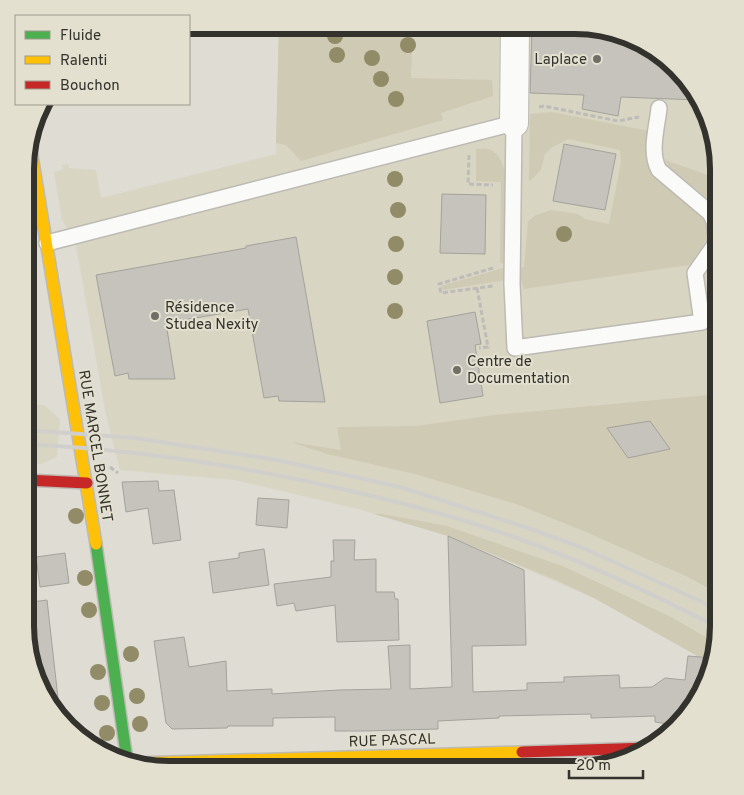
<svg xmlns="http://www.w3.org/2000/svg" width="744" height="795" font-family="Overpass,sans-serif">
  <style>
    .built { fill: #d8d5c3 }
    .green { fill: #cfcab3 }
    .building { fill: #c5c3bc; stroke: #a3a29b }
    .lines { fill: none; stroke-linecap: round; stroke-linejoin: round }
    .lane-casing { stroke: #bcbab3; stroke-width: 18 }
    .street-casing { stroke: #bcbab3; stroke-width: 30 }
    .fast-casing { stroke: #bcbab3; stroke-width: 14 }
    .slow-casing { stroke: #bcbab3; stroke-width: 14 }
    .jam-casing { stroke: #bcbab3; stroke-width: 14 }
    .path { stroke: #bdbcb8; stroke-width: 3; stroke-dasharray: 5 2.5; stroke-linecap: butt }
    .lane { stroke: #fafaf8; stroke-width: 15 }
    .street { stroke: #fafaf8; stroke-width: 28 }
    .fast { stroke: #4caf50; stroke-width: 11 }
    .slow { stroke: #ffc107; stroke-width: 11 }
    .jam { stroke: #c62828; stroke-width: 11 }
    .rail { stroke: #d0cfcc; stroke-width: 4 }
    .tree { fill: #928b67 }
    .poi-dot { fill: #706e66; stroke: #e3e0cf; stroke-width: 2 }
    .labels { text-anchor: middle; stroke-width: 4; stroke-linejoin: round; paint-order: stroke }
    .poi-label { font-size: 15px; fill: #34322c; stroke: #e3e0cf; text-anchor: start }
    .street-label { font-size: 15px; fill: #34322c; stroke: #e3e0cf }
    .rim { fill: none; stroke: #34322c; stroke-width: 6 }
  </style>
  <rect width="100%" height="100%" fill="#dedcd3"/>
  <path class="built" d="M279,25l314,1 54,18 48,45 24,71v475l-9,28 -116,-65 -146,-62 -90,-27 -123,-29 -115,-10 -14,-55 -30,-170 -14,-25 -8,-48 9,-2 -1,-5 6,-1 1,4 27,2 5,28 175,-44z
    M26,404l18,1 16,14 -3,38 -16,7h-15z"/>
  <path class="green" d="M279,25l134,1 -2,52 81,2 1,16 -52,17 2,7 -142,41 -15,-16 -10,-2z
    M552,112l97,19c-3,17 -5,30 6,45l50,44c7,19 -6,31 -16,45l-165,24 -3,-9v-12l3,-1 4,-46 8,-6 15,-5 27,4 7,5 24,5 12,-62 -1,-12 -52,-11 -17,9 -6,6 -4,16 -12,12 1,-68z
    M476,149c5,0 11,-1 15,1 26,13 16,89 15,113h-6l1,-81 -25,-1z
    M665,160l54,19v30l-2,-3 -48,-39z
    M719,253v100l-12,-83z
    M503,268l3,1v11l-63,10 -2,-4z
    M719,394v200l-31,-17 -107,-47 -65,-26 -101,-30 -88,-20 -36,-12 50,8 -4,-23 78,-1 80,-11z
    M374,514h9l64,12 118,41 106,50 45,26 -6,20 -116,-65 -38,-18 -108,-44z"/>
  <path class="building" d="M532,29l76,2 39,13 48,45 3,11 -77,-3 -3,19 -36,-7 2,-14 -54,-2z
    M564,144l52,10 -11,56 -52,-9z
    M442,194l44,1 -1,59 -45,-1z
    M296,237l29,165 -46,-1 -1,-5 -14,2 -16,-89 -82,14 9,56h-46l-1,-6 -13,3 -19,-101 150,-27v-2z
    M475,312l6,32 -6,1 8,51 -43,7 -13,-82z
    M650,421l20,28 -42,9 -21,-30z
    M158,481l1,10 15,-1 7,50 -28,4 -5,-36 -22,4 -4,-30z
    M258,498l31,2 -2,28 -31,-3z
    M448,536l76,34 2,75 -54,1 1,46 54,-2v-7l37,-1v-5l55,-2 1,13 32,-1 13,-9 20,2 3,-24 13,1 9,6 -5,19 -10,14 4,3 -24,26 -20,-3v-6l-64,2v-4l-92,2v2l-61,3v8l-75,2h-28v-14l-62,1v8h-45l-1,2 -55,1 -6,-6 -12,-82 30,-4 5,30 37,-6 1,30 45,-2v5l67,-4 52,-1 -3,-43 22,-1v44l42,-2z
    M333,540h22l-1,20 22,-1v33h18l1,7h3l1,41 -62,2 -2,-37 -39,6 -2,-8 -17,3 -3,-22 57,-7v-16h3z
    M264,549l5,36 -56,8 -4,-31 30,-4v-5z
    M65,553l4,30 -29,4 -4,-30z
    M47,600l12,107 -7,2 -3,-3 -24,-71v-32z"/>
  <g class="lines">
    <defs>
      <path id="lane" d="M47,243l467,-120 -2,161 3,64 187,-26 -7,-49 19,-27 2,-8 -2,-17 -4,-8 -51,-43c-10,-18 -2,-42 0,-62"/>
      <path id="street" d="M514,123l1,-97"/>
      <path id="fast" d="M96,544l31,216"/>
      <path id="slow" d="M29,138l67,406
        M137,763l385,-11"/>
      <path id="jam" d="M26,480l61,3
        M522,752l126,-4"/>
    </defs>
    <use href="#lane" class="lane-casing"/>
    <use href="#street" class="street-casing"/>
    <use href="#fast" class="fast-casing"/>
    <use href="#slow" class="slow-casing"/>
    <use href="#jam" class="jam-casing"/>
    <path class="path" d="M539,107l5,-1 74,15 21,-4
      M469,155l-1,29 25,1
      M493,268l-54,16 2,9 52,-7
      M477,288l11,59 -9,1
      M110,467l8,6"/>
    <use href="#lane" class="lane"/>
    <use href="#street" class="street"/>
    <use href="#fast" class="fast"/>
    <use href="#slow" class="slow"/>
    <use href="#jam" class="jam"/>
    <path class="rail" d="M26,430l109,8 142,22 123,27 128,41 55,20 115,52 21,11
      M26,444c111,6 221,22 329,48 56,13 113,28 167,48 68,24 133,55 197,88"/>
  </g>
  <g class="tree">
    <circle cx="335" cy="36" r="8"/>
    <circle cx="408" cy="45" r="8"/>
    <circle cx="337" cy="55" r="8"/>
    <circle cx="372" cy="58" r="8"/>
    <circle cx="381" cy="79" r="8"/>
    <circle cx="396" cy="99" r="8"/>
    <circle cx="395" cy="179" r="8"/>
    <circle cx="398" cy="210" r="8"/>
    <circle cx="564" cy="234" r="8"/>
    <circle cx="396" cy="244" r="8"/>
    <circle cx="395" cy="277" r="8"/>
    <circle cx="395" cy="311" r="8"/>
    <circle cx="76" cy="516" r="8"/>
    <circle cx="85" cy="578" r="8"/>
    <circle cx="89" cy="610" r="8"/>
    <circle cx="131" cy="654" r="8"/>
    <circle cx="98" cy="672" r="8"/>
    <circle cx="137" cy="696" r="8"/>
    <circle cx="102" cy="703" r="8"/>
    <circle cx="140" cy="724" r="8"/>
    <circle cx="107" cy="733" r="8"/>
  </g>
  <g class="poi-dot">
    <circle cx="597" cy="59" r="5"/>
    <circle cx="155" cy="316" r="5"/>
    <circle cx="457" cy="370" r="5"/>
  </g>
  <g class="labels">
    <g class="poi-label">
      <text x="587" y="64" text-anchor="end">Laplace</text>
      <text x="165" y="312">Résidence<tspan x="165" dy="17">Studea Nexity</tspan></text>
      <text x="467" y="366">Centre de<tspan x="467" dy="17">Documentation</tspan></text>
    </g>
    <g class="street-label">
      <text transform="translate(96 446) rotate(81)" y="5">RUE MARCEL BONNET</text>
      <text transform="translate(392 740) rotate(-2)" y="5">RUE PASCAL</text>
    </g>
  </g>
  <path d="M0 0H744V795H0ZM169 34H575A135 135 0 0 1 710 169V626A135 135 0 0 1 575 761H169A135 135 0 0 1 34 626V169A135 135 0 0 1 169 34Z" fill="#e3e0cf" fill-rule="evenodd"/>
  <path class="rim" d="M169 34H575A135 135 0 0 1 710 169V626A135 135 0 0 1 575 761H169A135 135 0 0 1 34 626V169A135 135 0 0 1 169 34Z"/>
  <rect x="15" y="15" width="175" height="90" fill="#e3e0cf" stroke="#9d9a8e"/>
  <rect x="25" y="31" width="25" height="8" fill="#4caf50" stroke="#9d9a8e"/>
  <text x="60" y="40" font-size="15" fill="#34322c">Fluide</text>
  <rect x="25" y="56" width="25" height="8" fill="#ffc107" stroke="#9d9a8e"/>
  <text x="60" y="65" font-size="15" fill="#34322c">Ralenti</text>
  <rect x="25" y="81" width="25" height="8" fill="#c62828" stroke="#9d9a8e"/>
  <text x="60" y="90" font-size="15" fill="#34322c">Bouchon</text>
  <path d="M569 770v8h74v-8" fill="none" stroke="#34322c" stroke-width="2.5"/>
  <text x="576" y="770" font-size="15" fill="#34322c" stroke="#e3e0cf" stroke-width="4" paint-order="stroke">20 m</text>
</svg>
